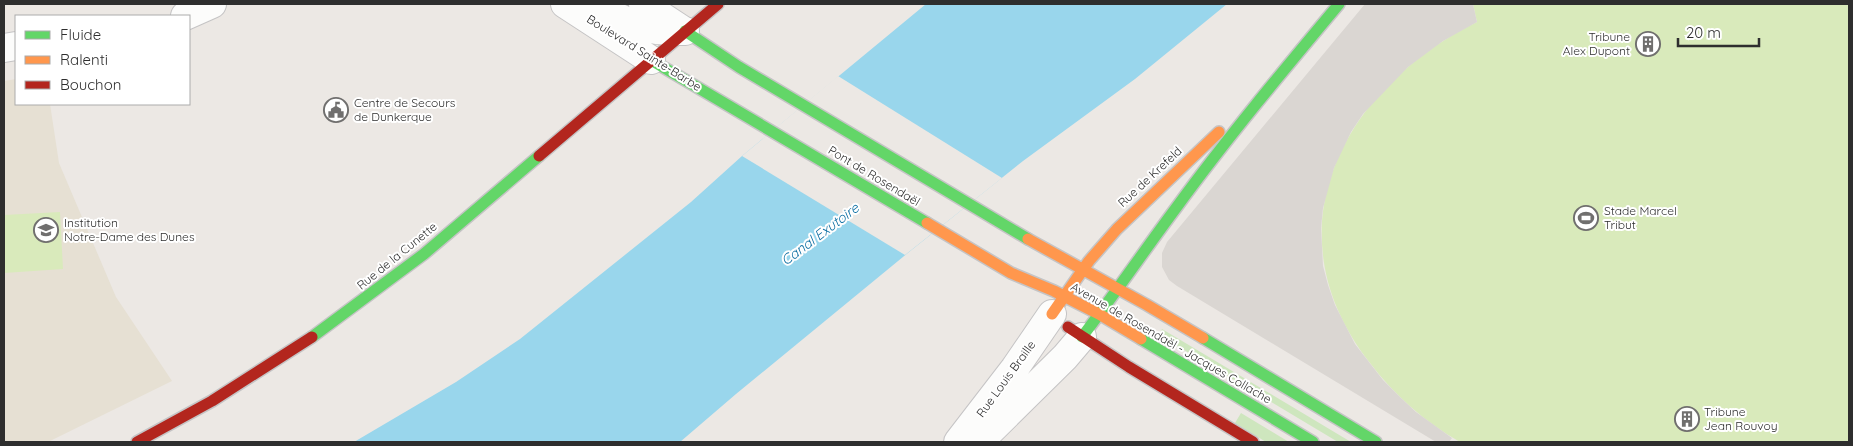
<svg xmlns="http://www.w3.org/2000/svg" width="1853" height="446" font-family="Quicksand,sans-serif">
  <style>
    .education { fill: #e6e0d3 }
    .green { fill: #cee6be }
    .pitch { fill: #d9eabb }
    .plaza { fill: #dad6d2 }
    .water { fill: #99d6ec }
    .pier { fill: #ece8e4 }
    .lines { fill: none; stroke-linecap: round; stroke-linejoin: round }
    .street-casing { stroke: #c5c4c5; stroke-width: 30 }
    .fast-casing { stroke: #c5c4c5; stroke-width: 14 }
    .slow-casing { stroke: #c5c4c5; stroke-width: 14 }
    .jam-casing { stroke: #c5c4c5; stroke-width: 14 }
    .street { stroke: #fcfcfb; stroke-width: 28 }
    .fast { stroke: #63d668; stroke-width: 11 }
    .slow { stroke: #ff974d; stroke-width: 11 }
    .jam { stroke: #b3261e; stroke-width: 11 }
    .labels { text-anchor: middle; stroke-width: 4; stroke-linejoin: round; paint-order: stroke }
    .poi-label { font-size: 12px; fill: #2e2e2e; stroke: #fff; text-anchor: start }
    .street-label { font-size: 12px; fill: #2e2e2e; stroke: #fff }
    .water-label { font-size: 14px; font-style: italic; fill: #0d6fa3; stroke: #fff }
  </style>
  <rect width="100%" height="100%" fill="#ece8e4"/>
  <path class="education" d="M16,79v25h34l9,59 57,134 56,84 -124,61h-44v-361z"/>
  <path class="green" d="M1162,329l189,113h-13l-179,-107z
    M1241,413l48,29h-23l-31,-19z"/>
  <path class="pitch" d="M1473,4h376v438h-389c-35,-20 -66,-47 -90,-79 -103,-131 -29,-274 107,-341z
    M60,212l3,57 -59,4v-58z"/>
  <path class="plaza" d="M1365,4h108l4,18 -34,19 -35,26 -45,47 -12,18 -17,36 -11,40 -2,20 2,38 5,19 7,20 20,39 28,36 17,17 16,15 36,26 -3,4h-13l-259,-156 -8,-6 -7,-13v-14l5,-11z"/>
  <path class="water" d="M926,4h301l-92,75 -112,82 -114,91 -173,142 -56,48h-326l102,-60 64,-43 171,-137 51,-46z"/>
  <path class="pier" d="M838,76l164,102 -97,77 -163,-99z"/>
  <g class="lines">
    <defs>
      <path id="street" d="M565,4l86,56
        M643,4l41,27
        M600,7c32,19 47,25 85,24
        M185,16l27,-12
        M4,48l12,-2
        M958,442l57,-74 37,-54
        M979,442l86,-85 17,-20"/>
      <path id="fast" d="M685,31l54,36 289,172
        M651,60l276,163
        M312,337l112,-83 115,-98
        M1082,337c32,-42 62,-86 94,-129 51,-70 107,-137 163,-204
        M1203,338l173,104
        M1141,339l172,103"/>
      <path id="slow" d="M927,223l84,50 43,18 45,23 42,25
        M1028,239l119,66 56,33
        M1052,314l37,-53 28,-32 102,-97"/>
      <path id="jam" d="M539,156l179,-152
        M1068,327l61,40 124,75
        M137,442l75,-41 100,-64"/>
    </defs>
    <use href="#street" class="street-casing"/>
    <use href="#fast" class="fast-casing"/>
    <use href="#slow" class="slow-casing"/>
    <use href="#jam" class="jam-casing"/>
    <use href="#street" class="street"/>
    <use href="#fast" class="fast"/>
    <use href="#slow" class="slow"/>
    <use href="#jam" class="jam"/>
  </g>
  <defs>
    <symbol id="building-ring" viewBox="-11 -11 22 22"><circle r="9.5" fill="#fff" stroke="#706f6e" stroke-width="1.5"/><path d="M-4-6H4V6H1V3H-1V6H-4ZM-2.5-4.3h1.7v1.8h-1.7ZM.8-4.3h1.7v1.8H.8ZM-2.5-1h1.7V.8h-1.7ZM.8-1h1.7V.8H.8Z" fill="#706f6e"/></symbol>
    <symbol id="civic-ring" viewBox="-11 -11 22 22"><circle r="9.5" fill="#fff" stroke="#706f6e" stroke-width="1.5"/><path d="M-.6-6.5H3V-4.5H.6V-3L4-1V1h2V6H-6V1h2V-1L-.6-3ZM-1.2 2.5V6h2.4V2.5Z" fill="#706f6e"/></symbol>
    <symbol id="stadium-ring" viewBox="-11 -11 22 22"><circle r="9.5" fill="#fff" stroke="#706f6e" stroke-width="1.5"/><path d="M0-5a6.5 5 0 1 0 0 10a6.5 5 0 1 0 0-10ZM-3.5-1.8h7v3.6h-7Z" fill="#706f6e"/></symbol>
    <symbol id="school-ring" viewBox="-11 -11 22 22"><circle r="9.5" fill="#fff" stroke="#706f6e" stroke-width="1.5"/><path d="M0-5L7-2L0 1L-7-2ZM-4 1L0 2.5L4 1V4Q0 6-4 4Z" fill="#706f6e"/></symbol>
  </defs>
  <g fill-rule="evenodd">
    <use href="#building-ring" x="1634" y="30" width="28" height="28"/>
    <use href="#civic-ring" x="322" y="96" width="28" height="28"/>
    <use href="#stadium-ring" x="1572" y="204" width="28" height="28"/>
    <use href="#school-ring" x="32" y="216" width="28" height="28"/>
    <use href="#building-ring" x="1673" y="405" width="28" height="28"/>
  </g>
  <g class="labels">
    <g class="poi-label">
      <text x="1630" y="41" text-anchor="end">Tribune<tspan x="1630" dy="14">Alex Dupont</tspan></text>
      <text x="354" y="107">Centre de Secours<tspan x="354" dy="14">de Dunkerque</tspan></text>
      <text x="1604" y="215">Stade Marcel<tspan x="1604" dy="14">Tribut</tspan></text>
      <text x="64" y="227">Institution<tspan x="64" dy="14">Notre-Dame des Dunes</tspan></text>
      <text x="1704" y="416">Tribune<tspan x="1704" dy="14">Jean Rouvoy</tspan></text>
    </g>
    <g class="street-label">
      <text transform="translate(644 53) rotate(32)" y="4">Boulevard Sainte-Barbe</text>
      <text transform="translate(874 176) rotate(31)" y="4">Pont de Rosendaël</text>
      <text transform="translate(1150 177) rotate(-43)" y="4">Rue de Krefeld</text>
      <text transform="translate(397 256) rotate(-39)" y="4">Rue de la Cunette</text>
      <text transform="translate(1171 343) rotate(30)" y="4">Avenue de Rosendaël - Jacques Collache</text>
      <text transform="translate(1006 379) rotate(-54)" y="4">Rue Louis Braille</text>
    </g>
    <g class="water-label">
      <text transform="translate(820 234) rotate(-37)" y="5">Canal Exutoire</text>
    </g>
  </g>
  <rect width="1853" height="446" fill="none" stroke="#2e2e2e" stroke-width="10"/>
  <rect x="15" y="15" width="175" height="90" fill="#ffffff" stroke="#ababab"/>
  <rect x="25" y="31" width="25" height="8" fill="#63d668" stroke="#ababab"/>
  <text x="60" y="40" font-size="15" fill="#2e2e2e">Fluide</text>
  <rect x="25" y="56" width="25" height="8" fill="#ff974d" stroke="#ababab"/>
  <text x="60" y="65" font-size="15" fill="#2e2e2e">Ralenti</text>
  <rect x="25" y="81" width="25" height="8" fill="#b3261e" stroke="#ababab"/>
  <text x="60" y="90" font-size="15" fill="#2e2e2e">Bouchon</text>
  <path d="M1678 38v8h81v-8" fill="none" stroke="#2e2e2e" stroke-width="2.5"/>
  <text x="1686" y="38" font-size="15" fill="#2e2e2e" stroke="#ffffff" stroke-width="4" paint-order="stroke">20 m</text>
</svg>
